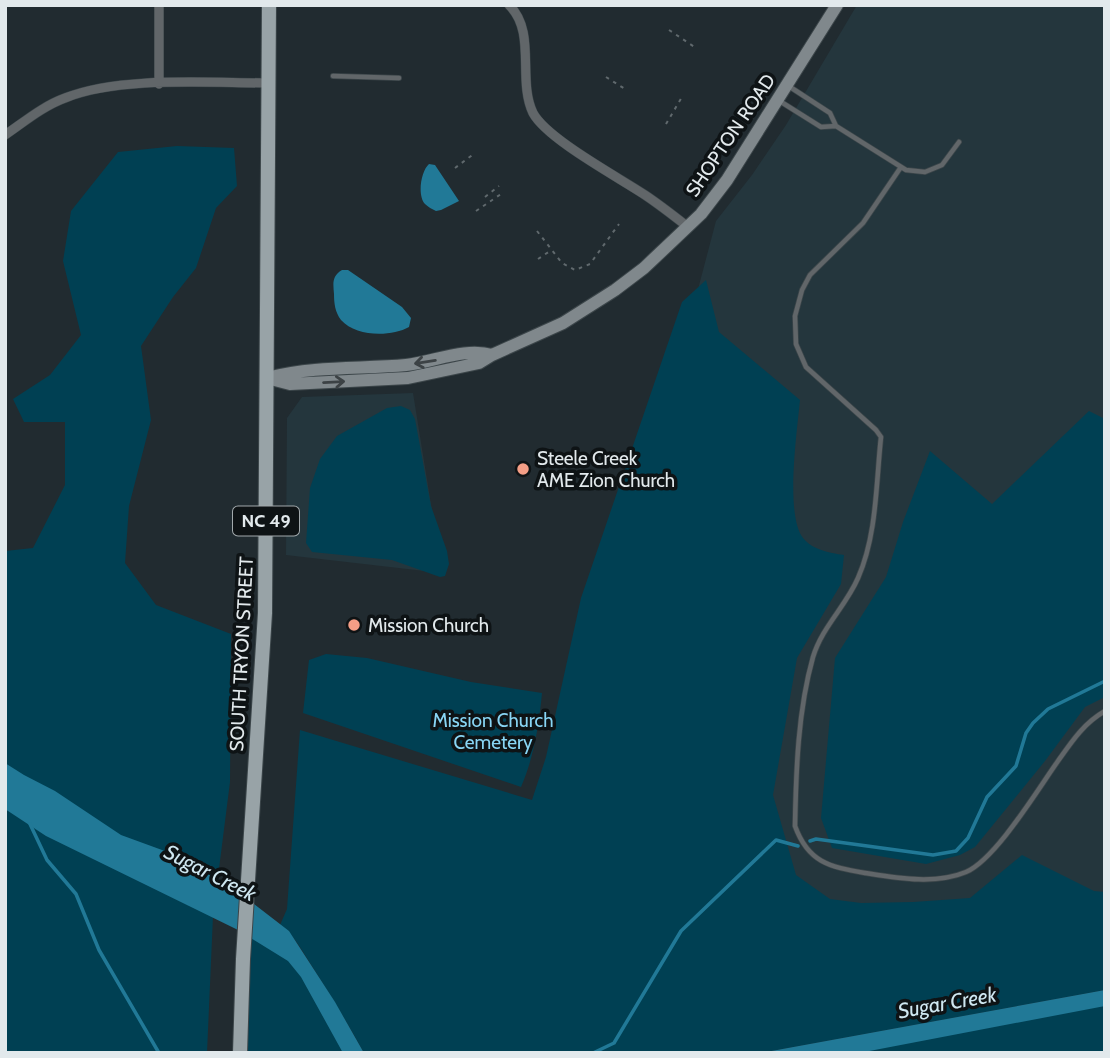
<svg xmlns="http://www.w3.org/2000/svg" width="1110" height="1058" font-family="Cabin,sans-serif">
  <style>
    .built { fill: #24363d }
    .green { fill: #004053 }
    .water { fill: #217997 }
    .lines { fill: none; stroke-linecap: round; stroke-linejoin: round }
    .stream { stroke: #217997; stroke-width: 3.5 }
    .lane-casing { stroke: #3c464a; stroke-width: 6 }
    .street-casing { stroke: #3c464a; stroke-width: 10 }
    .secondary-casing { stroke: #3c464a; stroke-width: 14 }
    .primary-casing { stroke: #3c464a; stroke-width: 16 }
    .path { stroke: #60696d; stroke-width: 2; stroke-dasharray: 3.5 5; stroke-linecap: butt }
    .lane { stroke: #616669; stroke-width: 4.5 }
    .street { stroke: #616669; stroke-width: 9 }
    .secondary { stroke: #80888c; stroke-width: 12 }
    .primary { stroke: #98a3a7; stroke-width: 14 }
    .oneway { stroke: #3c4245 }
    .poi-dot { fill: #f49e86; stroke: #0e1315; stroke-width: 2.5 }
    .labels { text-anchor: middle; stroke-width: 7; stroke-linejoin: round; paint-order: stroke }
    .shield { fill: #0e1315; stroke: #a2a9ac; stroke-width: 2 }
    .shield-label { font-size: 18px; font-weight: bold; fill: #e2e9ec }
    .street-label { font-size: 19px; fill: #e2e9ec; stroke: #0e1315 }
    .poi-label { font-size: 19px; fill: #e2e9ec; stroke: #0e1315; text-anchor: start }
    .park-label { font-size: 19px; fill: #88d5f4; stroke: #0e1315 }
    .water-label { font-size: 21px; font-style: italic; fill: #cfe7f1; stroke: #0e1315 }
  </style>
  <rect width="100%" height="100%" fill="#212b30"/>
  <path class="built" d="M857,5h248v993l-318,55h-330l82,-161 177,-671 36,-46 34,-50z
    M413,393l29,180 -156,-18 1,-137 15,-21z"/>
  <path class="green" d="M177,146l57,2 3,38 -21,22 -20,60 -23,29 -32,49 10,74 -22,86 -4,57 31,42 75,29 -1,148 -17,134 -6,137h-202v-502l28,-3 32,-63v-63h-41l-11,-23 37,-24 31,-40 -18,-74 8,-50 47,-59z
    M706,280l13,52 81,68c-3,32 -14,108 1,135 8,14 28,18 43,20l-3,29 -44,74 -24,137 23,80 34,24 31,4 52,-1 57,-4 52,-43 72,36 11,1v98l-344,63h-397c-17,-31 -35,-60 -54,-90 -9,-14 -16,-28 -30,-38l7,-16 13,-179 232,70 14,-43 35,-159 101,-296z
    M401,406l9,4 5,9 16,87 16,45 2,13 -4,12 -5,1 -48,-17 -80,-8 -6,-9 4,-55 10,-29 17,-23 50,-28z
    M1089,411l16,8v278l-20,10 -40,54 -70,86 -15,8 -34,9 -94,-16 -11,-30 14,-160 51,-81 17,-55 27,-71 62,53z
    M326,654l41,4 104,24 71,11c-3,32 -8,64 -21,94l-218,-74 6,-53z
    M245,922l49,36 57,95h-111z
    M1105,998v55h-307z"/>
  <path class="water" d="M429,164l6,1 24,36 -18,9 -5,1c-4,-2 -8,-4 -11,-7 -8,-9 -4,-33 4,-40z
    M342,270h6l54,37 9,11 -2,9c-18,10 -53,10 -68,-7 -6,-8 -7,-17 -7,-26 -1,-11 -2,-18 8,-24z
    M5,763l19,12 31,16 66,44 52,19 64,37 52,40 46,71 29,51h-21l-42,-76 -13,-16 -52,-32 -190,-93 -41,-27z
    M1105,990v16l-246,47h-98z"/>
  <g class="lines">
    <path class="stream" d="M30,824l17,36 29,34 23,56 60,103
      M810,841l6,-2 117,16 23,-4 12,-13 19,-41 29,-31 10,-33 7,-10 15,-14 57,-28
      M593,1053l21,-10 67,-112 95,-91 22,6"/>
    <defs>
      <path id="lane" d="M333,76l66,2
        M787,85l43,28 6,13 70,44 19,2 17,-7 17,-23
        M778,100l43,27 15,-1
        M901,167l-38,56 -53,52 -8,15 -7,26 1,28 10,23 70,63 5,7c-5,46 -4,98 -23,141 -12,28 -36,49 -45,79 -15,53 -17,113 -18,169 13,36 34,41 70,47 32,5 70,12 101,-1 30,-13 72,-83 92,-111 14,-20 26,-38 47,-50"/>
      <path id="street" d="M159,5v79
        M509,5c28,27 8,75 24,108 14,26 85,64 112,82 15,10 29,21 43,32
        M5,135c19,-13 38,-29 60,-37 55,-22 143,-15 204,-15"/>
      <path id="secondary" d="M271,377c43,-11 90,-8 135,-12 28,-3 59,-18 86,-10
        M267,378l23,6 118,-6 71,-15 13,-8 71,-32 52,-33 29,-22 57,-54 26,-34 110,-175"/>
      <path id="primary" d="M240,1053l3,-94 22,-346 4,-608"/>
    </defs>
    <use href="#lane" class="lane-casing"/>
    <use href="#street" class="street-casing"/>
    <use href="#secondary" class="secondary-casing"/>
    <use href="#primary" class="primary-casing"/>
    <path class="path" d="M669,30l27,18
      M606,77l19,12
      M666,124l16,-27
      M455,168l20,-15
      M485,197l14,-11
      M476,211l28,-19
      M537,231l25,32 13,7 15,-6 29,-40
      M538,259l12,-8"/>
    <use href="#lane" class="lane"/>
    <use href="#street" class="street"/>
    <use href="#secondary" class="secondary"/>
    <use href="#primary" class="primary"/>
  </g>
  <defs><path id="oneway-shaft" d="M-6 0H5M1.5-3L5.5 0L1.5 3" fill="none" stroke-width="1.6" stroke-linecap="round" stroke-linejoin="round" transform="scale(1.75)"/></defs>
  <g class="oneway">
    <use href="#oneway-shaft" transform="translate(425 362) rotate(171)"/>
    <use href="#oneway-shaft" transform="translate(334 382) rotate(-3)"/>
  </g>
  <g class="poi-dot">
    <circle cx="523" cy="469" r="7"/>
    <circle cx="354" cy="625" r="7"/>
  </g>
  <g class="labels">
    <rect class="shield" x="233" y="506.5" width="66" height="29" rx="5"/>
    <g class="shield-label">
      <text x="266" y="527">NC 49</text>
    </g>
    <g class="street-label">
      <text transform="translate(730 135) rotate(-56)" y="7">SHOPTON ROAD</text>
      <text transform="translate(241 654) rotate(-87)" y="7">SOUTH TRYON STREET</text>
    </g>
    <g class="poi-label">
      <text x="537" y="465">Steele Creek<tspan x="537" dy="22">AME Zion Church</tspan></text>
      <text x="368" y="632">Mission Church</text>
    </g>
    <g class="park-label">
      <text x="493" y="727">Mission Church<tspan x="493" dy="22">Cemetery</tspan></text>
    </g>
    <g class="water-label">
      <text transform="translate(210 873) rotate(27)" y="7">Sugar Creek</text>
      <text transform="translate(947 1003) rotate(-10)" y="7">Sugar Creek</text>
    </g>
  </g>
  <rect width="1110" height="1058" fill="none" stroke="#e2e9ec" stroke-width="14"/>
</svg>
